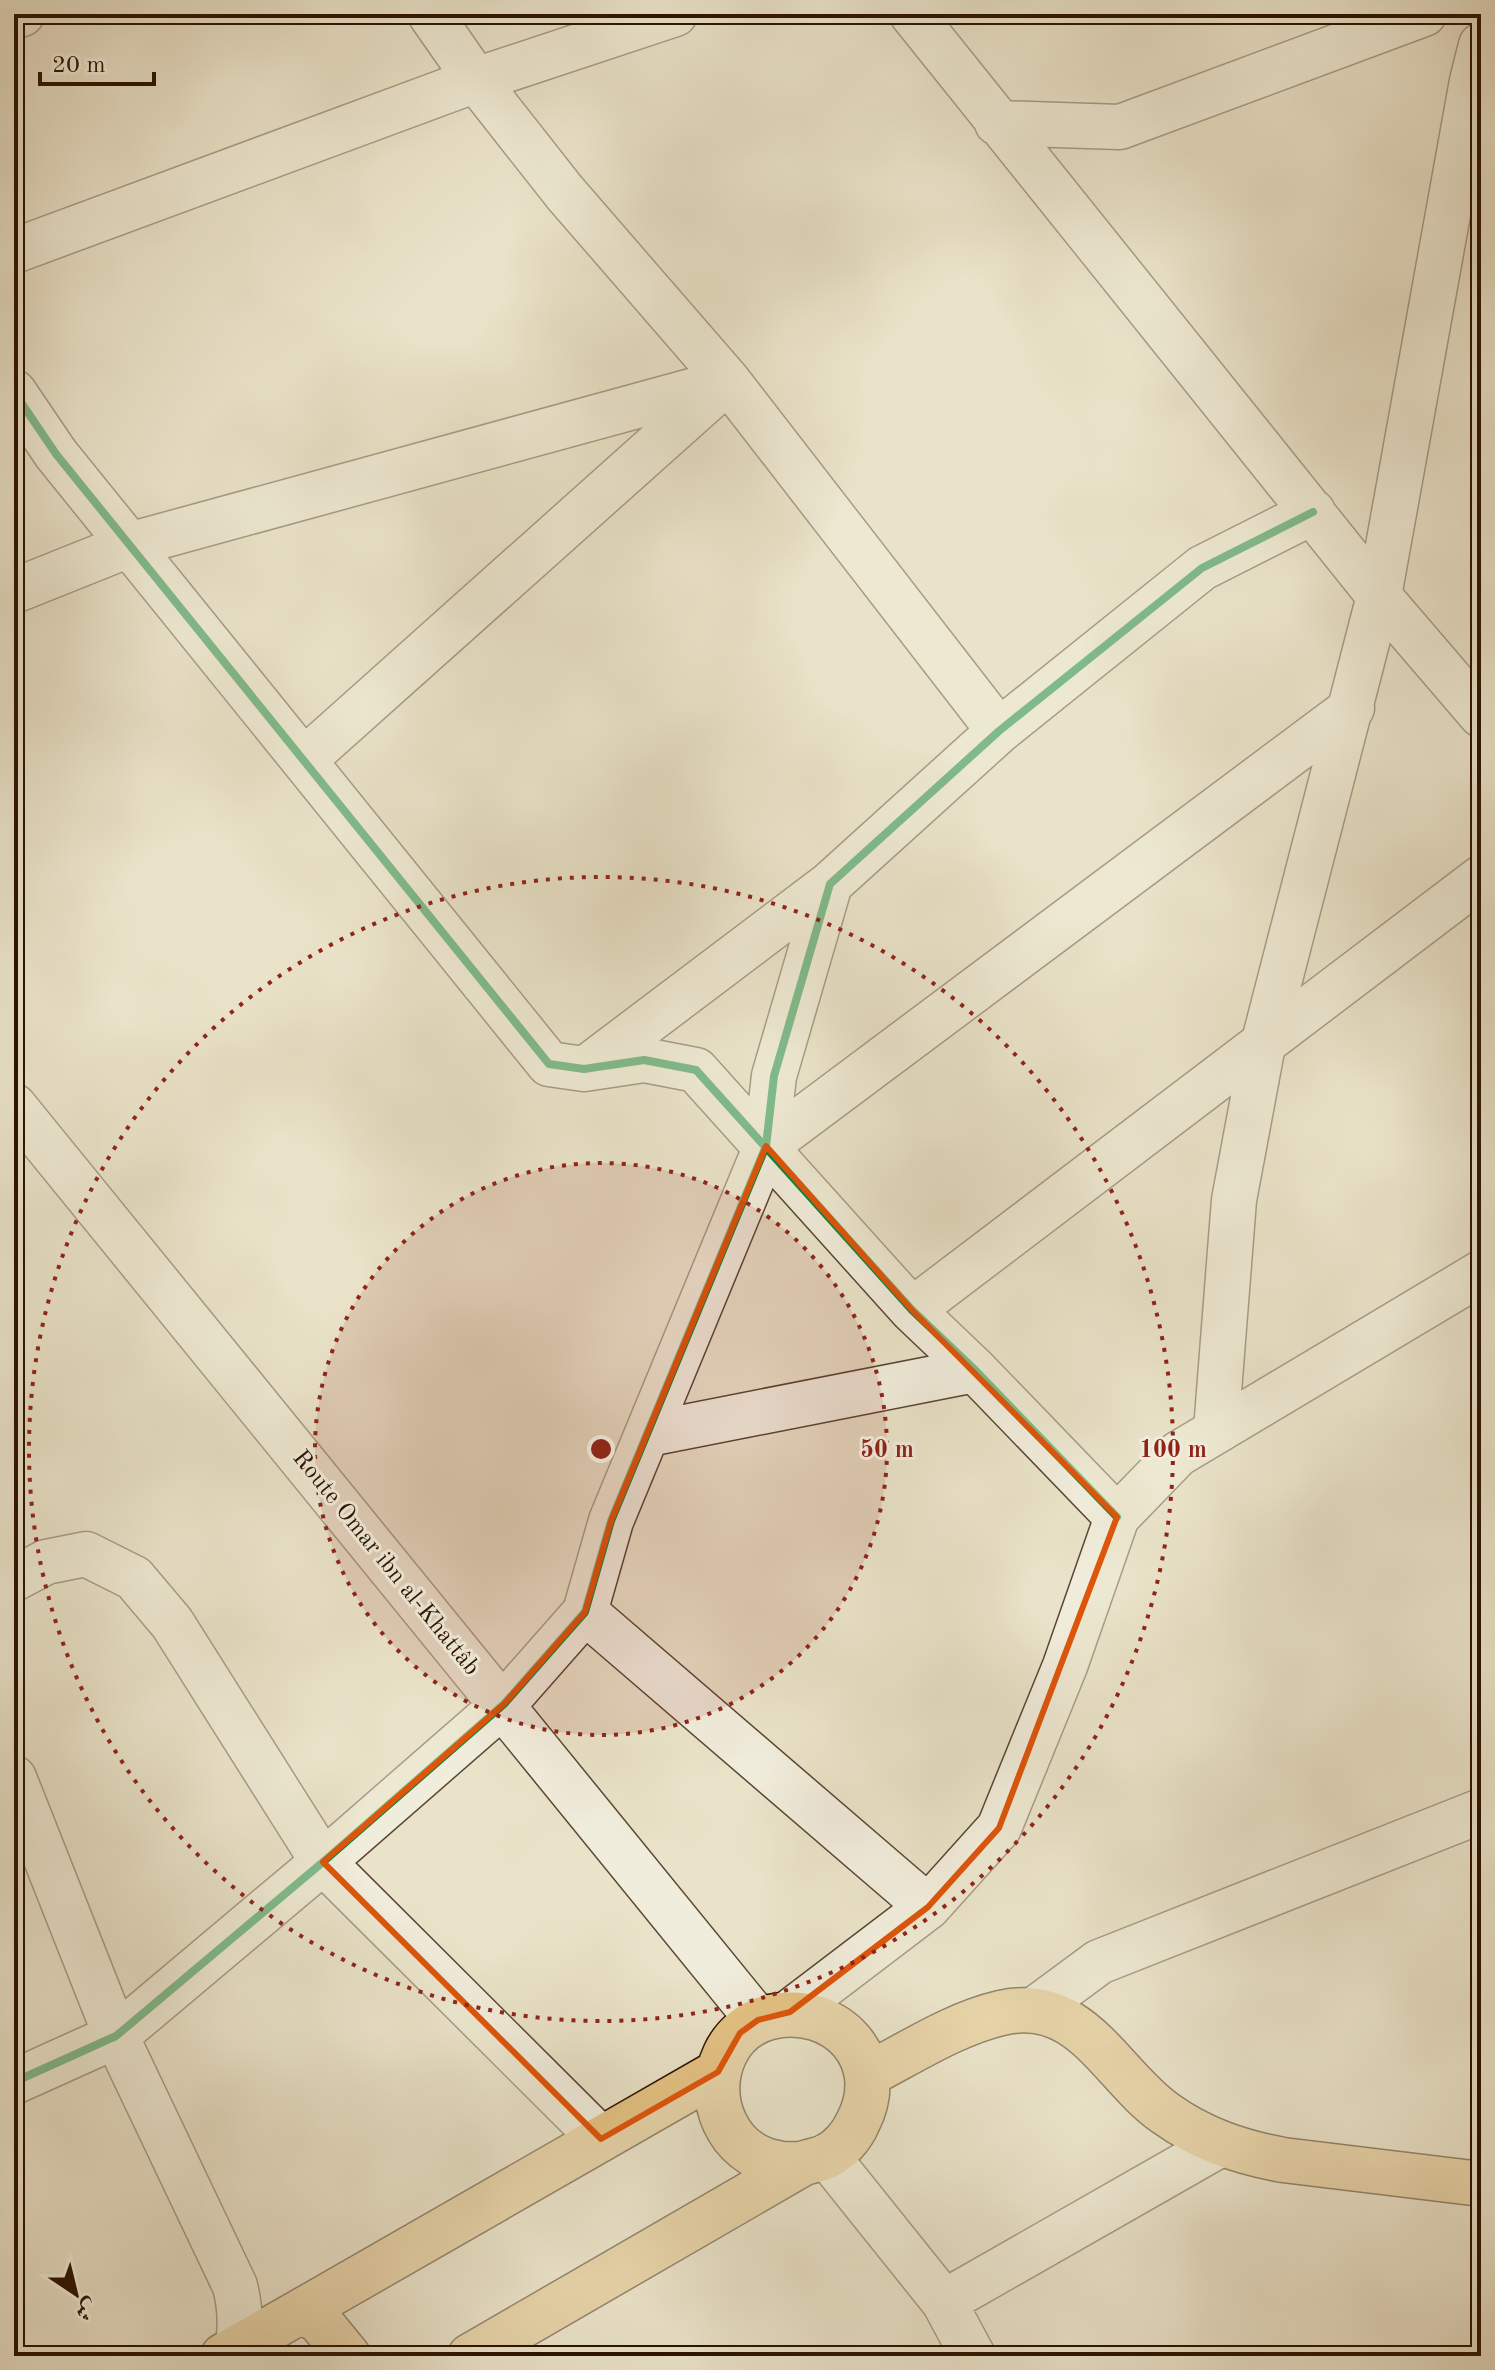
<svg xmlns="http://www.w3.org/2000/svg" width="1495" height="2370" font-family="'Old Standard TT',Amiri,serif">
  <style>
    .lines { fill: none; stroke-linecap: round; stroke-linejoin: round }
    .minor-casing { stroke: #5a4633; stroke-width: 47 }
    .major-casing { stroke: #2a1201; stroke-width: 47 }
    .minor { stroke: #f1eddc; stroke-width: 44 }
    .major { stroke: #e5c284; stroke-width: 44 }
    .cycleway-casing { stroke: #f1eddc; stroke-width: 13 }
    .cycleway { stroke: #00873e; stroke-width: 8 }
    .marked { fill: none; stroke: #de550b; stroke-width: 6; stroke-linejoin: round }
    .ring { fill: none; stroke: #8f2418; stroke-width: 4; stroke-dasharray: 4 8 }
    .labels { text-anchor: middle; stroke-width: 6; stroke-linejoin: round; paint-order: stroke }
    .street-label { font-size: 24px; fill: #2a1201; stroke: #f1eddc }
    .centre { fill: #8f2418; stroke: #f1eddc; stroke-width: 4 }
    .ring-label { font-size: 24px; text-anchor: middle; font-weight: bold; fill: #8f2418; stroke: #f1eddc; stroke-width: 6; stroke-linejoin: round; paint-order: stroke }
  </style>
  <rect width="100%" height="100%" fill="#eae3c9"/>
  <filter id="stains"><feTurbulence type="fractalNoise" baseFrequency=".0025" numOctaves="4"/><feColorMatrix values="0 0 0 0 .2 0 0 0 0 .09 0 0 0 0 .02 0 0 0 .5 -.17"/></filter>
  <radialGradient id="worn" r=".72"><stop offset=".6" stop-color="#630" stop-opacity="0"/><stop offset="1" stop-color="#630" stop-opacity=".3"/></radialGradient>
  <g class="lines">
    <defs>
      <path id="minor" d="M430,14l46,66 89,113 163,188 271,350
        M912,14l467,582 102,119
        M14,17l8,-3
        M997,123l123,4 304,-113
        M14,251l462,-171 199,-66
        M14,392l42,62 493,610 35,5 60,-9 52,10 216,240 63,60 142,147
        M14,591l115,-46 599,-164 -424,379
        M589,1066l241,-182
        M14,1106l744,914
        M766,1146l586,-438
        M912,1310l569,-432
        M1216,1430l18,-230 29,-155 116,-449 93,-515 9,-36
        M649,1434l326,-64
        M14,1579l32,-17 40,-8 48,24 38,45 151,239 278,277
        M585,1612l343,295
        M14,1778l102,258 119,250c6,24 7,46 0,70
        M1034,2010l65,-48 382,-151
        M790,2012l138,-105 71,-79 66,-162 52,-149 61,-63 303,-181
        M14,2082l102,-46 207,-174 181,-158 81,-92 26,-91 155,-375 8,-70 56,-192 169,-153 203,-163 111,-56
        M827,2156l117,146 29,54
        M944,2302l277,-158"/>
      <path id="major" d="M867,2075c43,-22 87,-51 134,-62 81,-19 110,62 164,100 36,26 75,39 118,47l198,24
        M303,2310l18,13 27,33
        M223,2356l495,-284
        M470,2356l332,-192c7,-3 16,-4 23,-7 15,-7 27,-21 33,-35 32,-62 -22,-120 -88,-105 -19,5 -36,18 -45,37 -21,44 2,100 52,109 8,2 17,1 25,1"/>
    </defs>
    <use href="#minor" class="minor-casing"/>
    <use href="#major" class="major-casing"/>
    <use href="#minor" class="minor"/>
    <use href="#major" class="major"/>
    <defs>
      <path id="cycleway" d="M14,392l42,62 493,610 35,5 60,-9 52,10 216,240 63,60 142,147
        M14,2082l102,-46 207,-174 181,-158 81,-92 26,-91 155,-375 8,-70 56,-192 169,-153 203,-163 111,-56"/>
    </defs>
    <use href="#cycleway" class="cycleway-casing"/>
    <use href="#cycleway" class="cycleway"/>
  </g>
  <path d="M0 0H1495V2370H0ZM766,1146l146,164 205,207 -118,311 -71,79 -138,105 -32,8 -18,13 -22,39 -117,67 -278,-277 181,-158 81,-92 26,-91z" fill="#eae3c9" fill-opacity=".55" fill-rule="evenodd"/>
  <path class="marked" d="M766,1146l146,164 205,207 -118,311 -71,79 -138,105 -32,8 -18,13 -22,39 -117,67 -278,-277 181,-158 81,-92 26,-91z"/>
  <circle cx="601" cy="1449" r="286" fill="#8f2418" fill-opacity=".12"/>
  <g class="ring">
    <circle cx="601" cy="1449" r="286"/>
    <circle cx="601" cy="1449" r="572"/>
  </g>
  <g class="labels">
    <g class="street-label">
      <text transform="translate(387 1562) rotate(51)" y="8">Route Omar ibn al-Khattâb</text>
    </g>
  </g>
  <circle cx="601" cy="1449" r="12" class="centre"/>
  <g class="ring-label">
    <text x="887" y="1457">50 m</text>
    <text x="1173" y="1457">100 m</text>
  </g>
  <rect width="1495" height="2370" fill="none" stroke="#eae3c9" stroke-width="48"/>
  <rect x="16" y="16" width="1463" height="2338" fill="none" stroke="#2a1201" stroke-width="4"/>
  <rect x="24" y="24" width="1447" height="2322" fill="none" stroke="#2a1201" stroke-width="2"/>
  <g transform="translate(76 2294) rotate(145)" stroke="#f1eddc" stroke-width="6" paint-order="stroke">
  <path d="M0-6L14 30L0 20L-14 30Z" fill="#2a1201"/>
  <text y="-12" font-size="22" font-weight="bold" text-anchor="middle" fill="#2a1201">ش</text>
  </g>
  <path d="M40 72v12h114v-12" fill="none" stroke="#2a1201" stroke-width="4"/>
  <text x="52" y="72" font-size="24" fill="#2a1201" stroke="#f1eddc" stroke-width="6" paint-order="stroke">20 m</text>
  <rect width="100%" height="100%" filter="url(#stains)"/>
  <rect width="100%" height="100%" fill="url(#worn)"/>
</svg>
